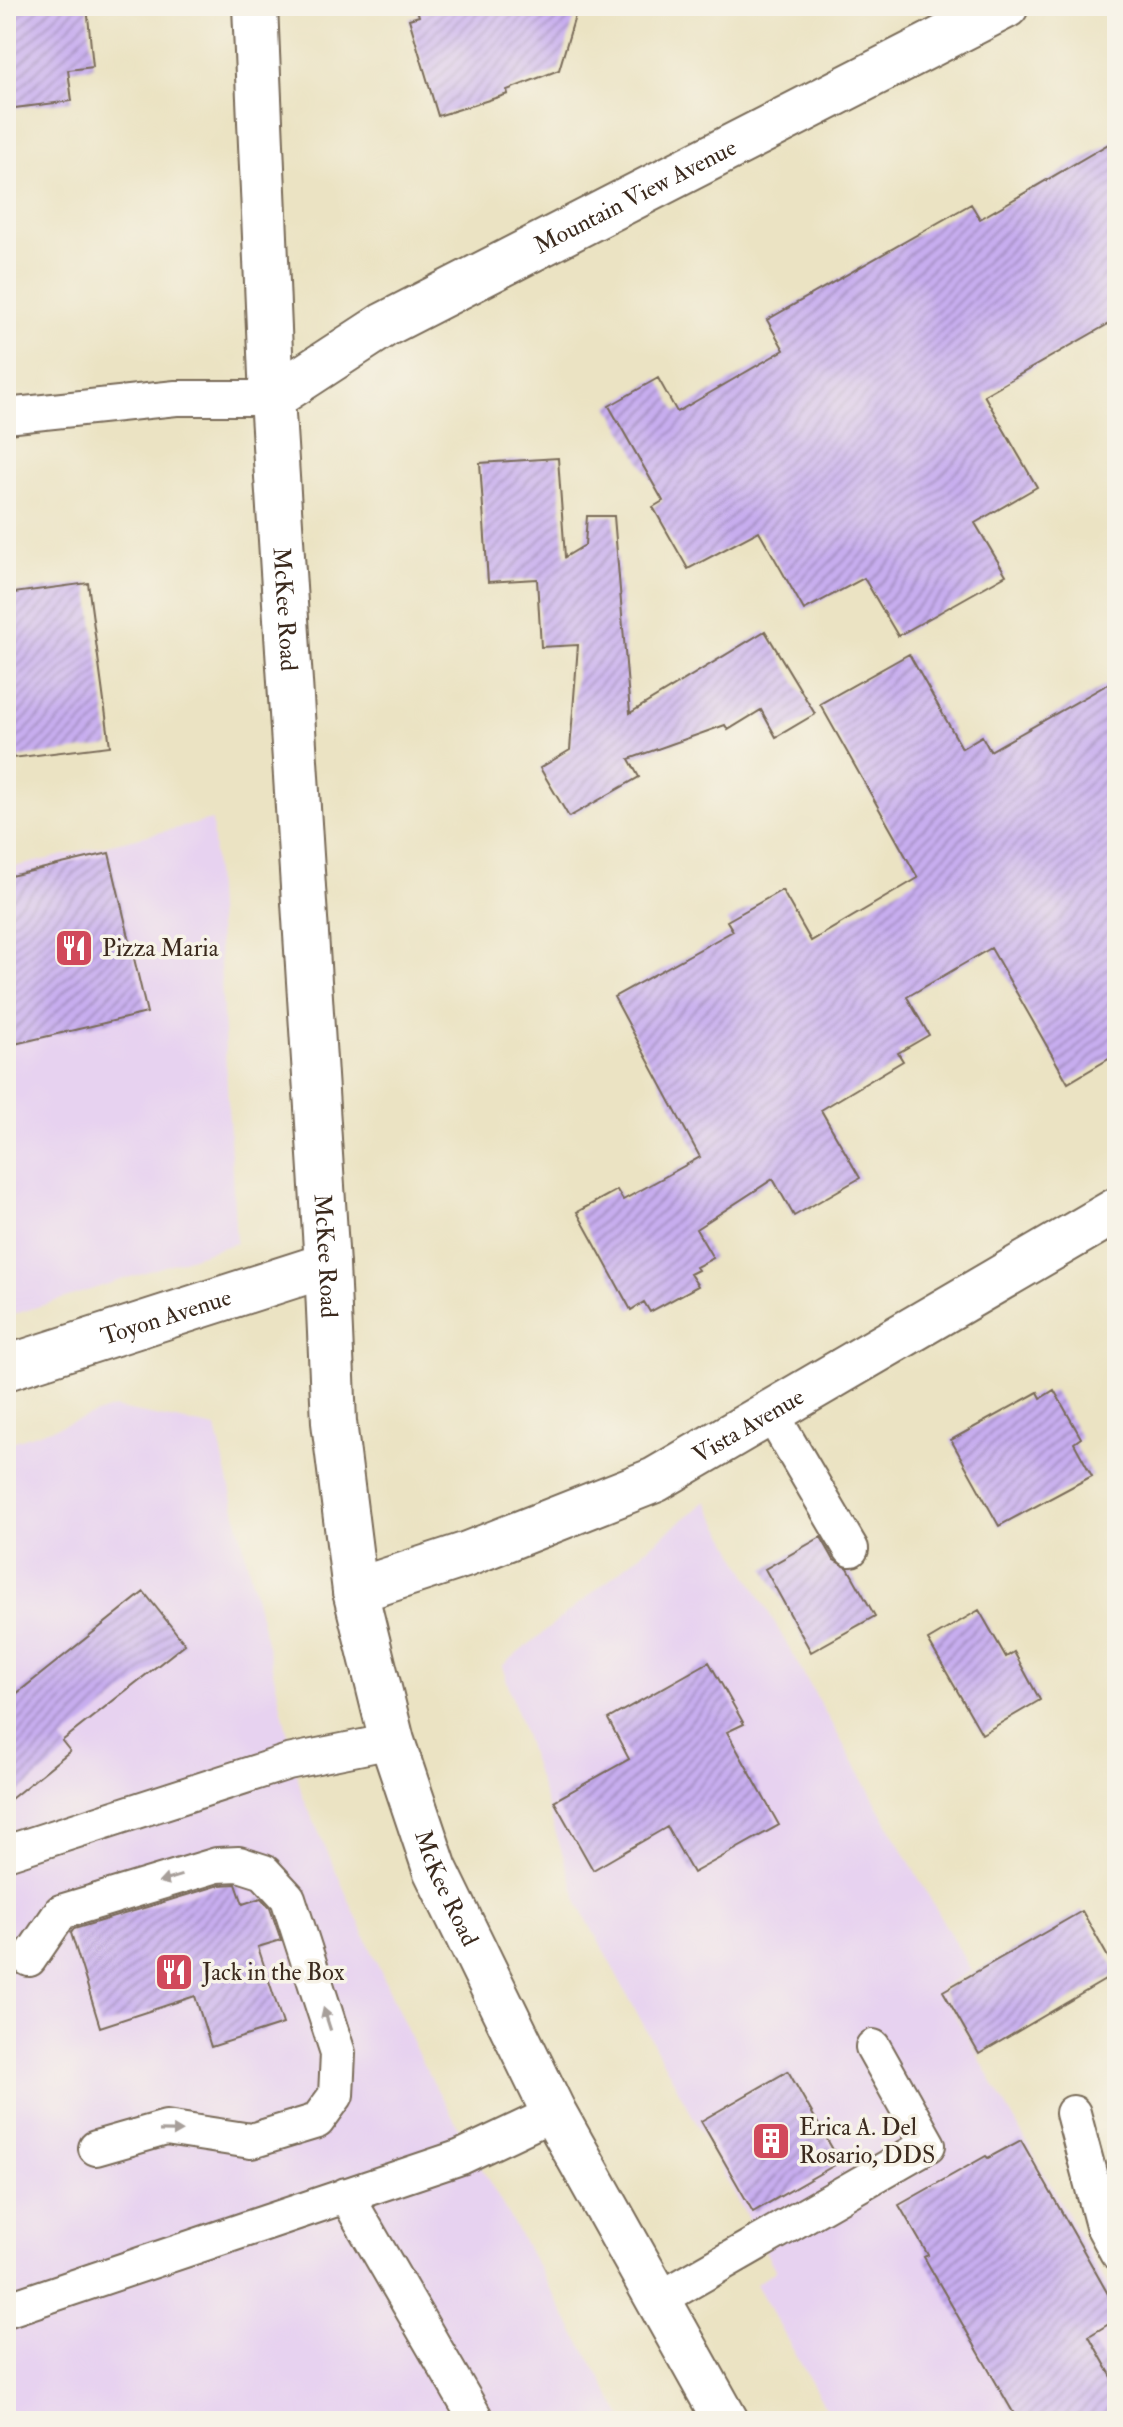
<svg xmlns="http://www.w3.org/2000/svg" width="1123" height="2427" font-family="'IM FELL Double Pica',serif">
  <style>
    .built { fill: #e7d2f0 }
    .building { fill: url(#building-hatch) }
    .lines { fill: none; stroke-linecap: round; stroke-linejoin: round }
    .service-casing { stroke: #796b58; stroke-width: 38 }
    .minor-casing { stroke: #796b58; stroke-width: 48 }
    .tertiary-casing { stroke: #796b58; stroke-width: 48 }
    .service { stroke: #fff; stroke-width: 34 }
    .minor { stroke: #fff; stroke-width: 44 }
    .tertiary { stroke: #fff; stroke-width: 44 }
    .oneway { fill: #a79f9a }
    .labels { text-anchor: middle; stroke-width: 7; stroke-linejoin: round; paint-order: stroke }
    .street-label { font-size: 24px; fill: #3b2a1e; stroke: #f7f3e8 }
    .poi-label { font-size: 24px; fill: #3b2a1e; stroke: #f7f3e8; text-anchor: start }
  </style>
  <defs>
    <pattern id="building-hatch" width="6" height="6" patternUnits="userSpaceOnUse" patternTransform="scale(2)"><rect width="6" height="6" fill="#c7adef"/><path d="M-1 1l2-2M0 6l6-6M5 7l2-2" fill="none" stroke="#a38dc1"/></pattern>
  </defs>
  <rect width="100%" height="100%" fill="#f7f3e8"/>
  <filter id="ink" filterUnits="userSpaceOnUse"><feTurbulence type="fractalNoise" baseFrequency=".0125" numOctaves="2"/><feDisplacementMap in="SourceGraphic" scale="16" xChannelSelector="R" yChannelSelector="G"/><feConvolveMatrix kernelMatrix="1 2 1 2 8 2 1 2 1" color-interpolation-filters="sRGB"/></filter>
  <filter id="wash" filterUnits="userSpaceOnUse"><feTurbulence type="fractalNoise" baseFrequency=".006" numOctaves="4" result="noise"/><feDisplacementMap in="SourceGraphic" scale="32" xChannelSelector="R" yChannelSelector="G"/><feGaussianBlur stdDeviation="1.8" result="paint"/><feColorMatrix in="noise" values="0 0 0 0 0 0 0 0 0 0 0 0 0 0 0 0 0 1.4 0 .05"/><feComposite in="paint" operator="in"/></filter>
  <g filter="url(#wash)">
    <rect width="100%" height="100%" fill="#ebe3c3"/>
    <path class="built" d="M212,820l24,423 -230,74v-448z
      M114,1408l102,20 86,367 119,266 204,360h-619v-977z
      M706,1501l265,470 -31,18 177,313v119h-284l-77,-137 20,-13 -197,-366 -77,-239z"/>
    <g id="blocks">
      <path class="building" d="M6,6h81l6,61 -25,3 4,31 -66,8z
        M416,6h162l-19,64 -52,20 1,4 -70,22 -29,-97 10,-3z
        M1117,139v180l-133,76 53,92 -62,36 31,52 -108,61 -34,-58 -60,32 -45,-79 -71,38 -35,-62 10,-6 -54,-95 49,-28 19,34 107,-62 -17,-30 204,-116 9,15z
        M558,458l7,99 20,-12 2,-29h27l16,197 135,-82 50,83 -39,23 -15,-27 -33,20 -3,-5 -96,34 10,18 -70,40 -29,-49 30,-18 8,-105 -37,2 -4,-68 -49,3 -8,-119z
        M88,583l22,163 -97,12 -7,-53v-111z
        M909,654l53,94 20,-12 8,15 127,-72v375l-49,29 -77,-135 -84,49 22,38 -31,18 5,8 -82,49 39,68 -66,38 -21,-37 -77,50 17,29 -17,9 2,3 -8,4 8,12 -48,26 -6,-10 -13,8 -54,-98 40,-22 6,10 77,-43 -86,-160 119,-66 -6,-10 55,-31 29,51 107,-63 -98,-174z
        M109,853l38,160 -141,33v-169z
        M1054,1390l27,48 -7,5 18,33 -93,50 -48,-86 87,-48 3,6z
        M821,1537l13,23 14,8 27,48 -64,36 -46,-83z
        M144,1592l41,52 -123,97 8,10 -64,52v-101z
        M979,1610l27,47 8,-5 26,48 -58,34 -54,-94z
        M709,1662l35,62 -17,8 52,93 -86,48 -26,-46 -74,43 -39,-69 75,-42 -21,-40z
        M236,1884l7,20 18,-6 9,10 11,32 -23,7 25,77 -72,23 -16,-51 -95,31 -29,-94 3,-4 146,-44z
        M1082,1911l35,62 -138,81 -36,-63z
        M788,2071l52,91 -87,50 -52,-91z
        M1021,2140l96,170v9l-28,17 28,50v35h-99l-94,-164 4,-2 -29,-50 87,-49 2,2z"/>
    </g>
  </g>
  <g filter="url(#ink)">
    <use href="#blocks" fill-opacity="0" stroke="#796b58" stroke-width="2"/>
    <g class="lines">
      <defs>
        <path id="service" d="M6,416l170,-18h96
          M771,1413l80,136
          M6,1853l282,-91 104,-21
          M29,1959l32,-47 156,-47 22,-1 25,8 24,26 50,155 -2,42 -19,26 -66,20 -85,-13 -70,20
          M1073,2113l30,113 14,26
          M346,2195l131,226
          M658,2300l270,-155 -55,-98
          M6,2310l455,-153 93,-44"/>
        <g id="minor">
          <path id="s1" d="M272,398l112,-73 622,-319"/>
          <path id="s2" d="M355,1591l110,-36 190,-75 462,-270"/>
        </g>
        <g id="tertiary">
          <path id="s3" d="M255,6l17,392 55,867 7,157 21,169 37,150 43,128 119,244 172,308"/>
          <path id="s4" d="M6,1368l321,-103"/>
        </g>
      </defs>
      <use href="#service" class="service-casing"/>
      <use href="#minor" class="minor-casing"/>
      <use href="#tertiary" class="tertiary-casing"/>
      <use href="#service" class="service"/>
      <use href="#minor" class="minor"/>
      <use href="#tertiary" class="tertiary"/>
    </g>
    <defs><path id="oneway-solid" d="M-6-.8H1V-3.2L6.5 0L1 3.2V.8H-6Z" transform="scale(2)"/></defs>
    <g class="oneway">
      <use href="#oneway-solid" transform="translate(170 1879) rotate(163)"/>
      <use href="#oneway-solid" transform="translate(327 2019) rotate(-108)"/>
      <use href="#oneway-solid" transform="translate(171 2131) rotate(1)"/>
    </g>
  </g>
  <defs>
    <symbol id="restaurant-square" viewBox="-11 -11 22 22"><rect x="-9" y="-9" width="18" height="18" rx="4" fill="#d1495b" stroke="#f7f3e8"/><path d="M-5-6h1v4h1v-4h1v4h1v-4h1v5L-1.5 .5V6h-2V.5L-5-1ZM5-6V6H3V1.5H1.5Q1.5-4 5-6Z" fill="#fff"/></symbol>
    <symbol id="building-square" viewBox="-11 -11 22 22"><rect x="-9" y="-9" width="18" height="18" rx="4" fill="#d1495b" stroke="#f7f3e8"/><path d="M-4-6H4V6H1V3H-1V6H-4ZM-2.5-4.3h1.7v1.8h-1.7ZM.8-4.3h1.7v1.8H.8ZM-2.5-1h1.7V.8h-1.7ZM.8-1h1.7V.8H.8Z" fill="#fff"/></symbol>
  </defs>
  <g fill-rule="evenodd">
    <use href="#restaurant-square" x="52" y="926" width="44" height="44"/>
    <use href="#restaurant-square" x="152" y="1950" width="44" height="44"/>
    <use href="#building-square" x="749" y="2119" width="44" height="44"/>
  </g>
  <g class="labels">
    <g class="street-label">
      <text dy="8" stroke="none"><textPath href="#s1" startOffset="416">Mountain View Avenue</textPath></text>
      <text dy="8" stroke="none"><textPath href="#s3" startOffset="604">McKee Road</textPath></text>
      <text dy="8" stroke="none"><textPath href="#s3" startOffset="1252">McKee Road</textPath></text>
      <text dy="8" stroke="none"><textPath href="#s4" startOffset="168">Toyon Avenue</textPath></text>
      <text dy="8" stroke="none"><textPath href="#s2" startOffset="428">Vista Avenue</textPath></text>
      <text dy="8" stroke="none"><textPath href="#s3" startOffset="1900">McKee Road</textPath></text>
    </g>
    <g class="poi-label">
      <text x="102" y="956">Pizza Maria</text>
      <text x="202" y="1980">Jack in the Box</text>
      <text x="799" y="2135">Erica A. Del<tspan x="799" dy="28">Rosario, DDS</tspan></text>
    </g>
  </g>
  <rect width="1123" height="2427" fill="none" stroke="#f7f3e8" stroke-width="32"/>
</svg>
